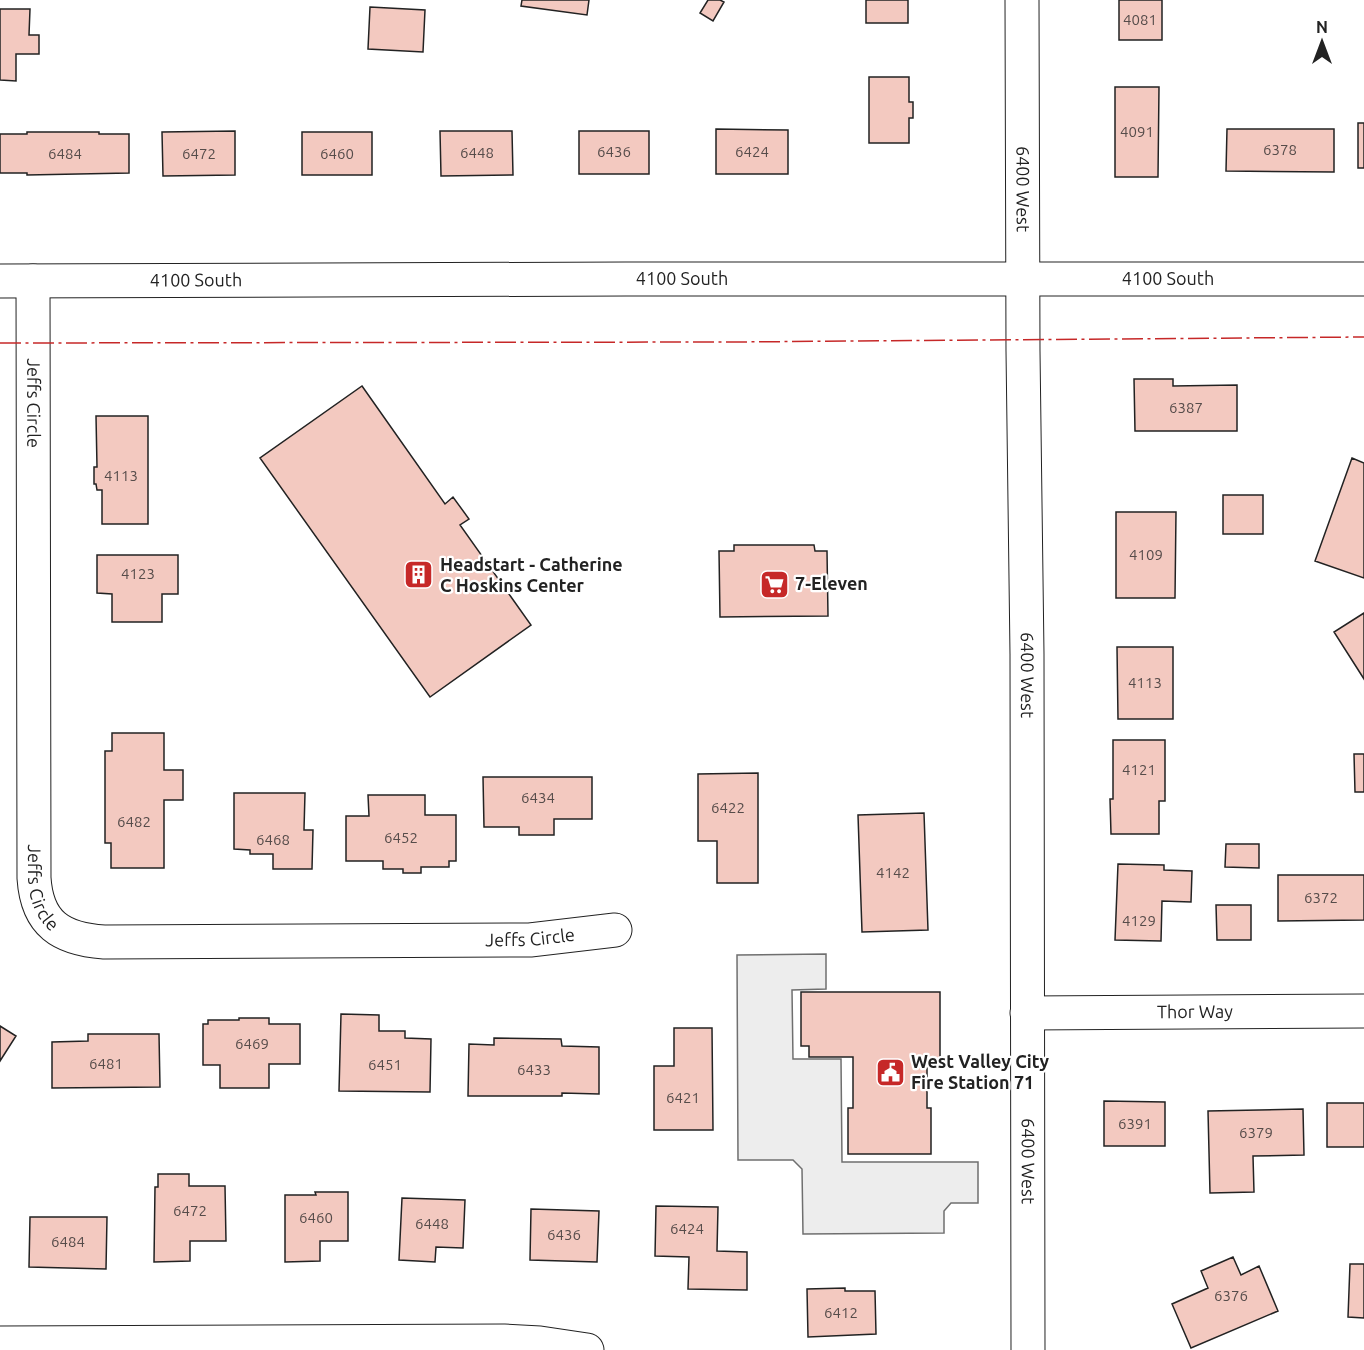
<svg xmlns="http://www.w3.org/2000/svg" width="1364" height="1350" font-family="Ubuntu,sans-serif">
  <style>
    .parking { fill: #ededed; stroke: #6f6f6f; stroke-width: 1.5 }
    .building { fill: #f3c9c0; stroke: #222; stroke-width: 1.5 }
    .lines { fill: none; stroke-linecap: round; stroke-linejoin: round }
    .minor-casing { stroke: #222; stroke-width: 35 }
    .major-casing { stroke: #222; stroke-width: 35 }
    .minor { stroke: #fff; stroke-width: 33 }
    .major { stroke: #fff; stroke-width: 33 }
    .power { stroke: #c62828; stroke-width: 1.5; stroke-dasharray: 21 4.5 3 4.5; stroke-linecap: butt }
    .labels { text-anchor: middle; stroke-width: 4.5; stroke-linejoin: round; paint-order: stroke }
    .number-label { font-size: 15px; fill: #564c4a }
    .street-label { font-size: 18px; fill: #222; stroke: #fff }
    .poi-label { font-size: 18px; font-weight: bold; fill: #222; stroke: #fff; text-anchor: start }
  </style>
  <rect width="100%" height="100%" fill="#fff"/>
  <path class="parking" d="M826,954v35l-34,1 1,69h48l1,103h136v41h-27l-7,8v22l-141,1 -1,-65 -9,-9h-55l-1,-205z"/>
  <path class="building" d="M522,0h67l-2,15 -66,-9z
    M708,0h12l4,2 -11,19 -13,-8z
    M866,0h42v23h-42z
    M1119,0h43v40h-43z
    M370,7l55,3 -2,42 -55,-3z
    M0,9h30l-1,26h10v19h-23v27l-16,-1z
    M869,77h40v25h4v16h-4v25h-40z
    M1115,87h44l-1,90h-43z
    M1358,123h6v45h-6z
    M716,129l72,1v44h-72z
    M1227,129h107v43l-108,-1z
    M235,131v44l-72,1 -1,-44z
    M440,131h72l1,44 -72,1z
    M579,131h70v43h-70z
    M27,132h72v2h30v39l-102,2v-2h-27v-39h27z
    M302,132h70v43h-70z
    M1134,379h39v7l64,-1v46h-102z
    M362,386l83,118 8,-7 16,22 -9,6 71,100 -101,72 -170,-239z
    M96,416h52v108h-46v-34h-5l-1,-6h-2v-17h3z
    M1352,458l12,5v115l-49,-17z
    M1223,495h40v39h-40z
    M1116,512h60l-1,86h-59z
    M734,545h80l1,6h12l1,65 -108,1 -1,-66h15z
    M97,555h81v39h-16v28h-50v-28l-15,-1z
    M1364,613v66l-30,-47z
    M1117,647h56v72h-55z
    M112,733h52v37h19v30h-19v68h-53v-25h-6v-92h7z
    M1113,740h52v61h-6v33h-48l-1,-35h3z
    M1354,754h10v38h-9z
    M758,773v110h-41v-42h-19v-67z
    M483,777h109v42h-38v16h-35v-8h-35z
    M234,793h71l-1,37h9l-1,39h-39v-15h-23v-4l-16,-1z
    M368,795h57v20h31v46h-7v6h-28v6h-18v-4h-20v-8h-37v-45h23z
    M924,813l4,117 -66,2 -4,-117z
    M1226,844h33v24l-34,-1z
    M1118,864l46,1v5l28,1 -1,31 -29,-1 -1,40 -46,-1z
    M1278,875h86v45l-86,1z
    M1216,905h35v35h-34z
    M801,992h139v67h-13v49h4v46h-83v-46h5v-51h-44v-11h-8z
    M341,1014l38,1v16h26v7l26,1 -1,53 -91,-1z
    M239,1018h30v6h31v40h-31v24h-49v-23h-17v-41h5v-4h31z
    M0,1026l16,10 -16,25z
    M674,1028h38l1,102h-59v-64h20z
    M88,1034h71l1,53 -108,1v-46l36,-1z
    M494,1038l67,1 1,7 37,1v47l-37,-1v3h-94l1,-52 25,1z
    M1104,1101l61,1v44h-61z
    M1327,1103h37v44h-37z
    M1303,1109l1,46 -51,1 1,36 -44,1 -2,-82z
    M158,1174h31v12h36l1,55h-36v20l-36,1 1,-75h3z
    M315,1192h33v49h-28v20l-35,1v-67h31z
    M402,1198l63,2 -2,48 -27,-1 -1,15 -36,-2z
    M656,1206l62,1 -1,44 30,1v38l-59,-1 1,-32 -34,-1z
    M531,1209l68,2 -2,51 -67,-2z
    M30,1217h77l-1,52 -77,-2z
    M1233,1257l8,18 18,-9 19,45 -87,37 -19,-44 36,-16 -7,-17z
    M1350,1264h14v54l-16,-1z
    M845,1288v3h30l1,43 -68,3 -1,-48z"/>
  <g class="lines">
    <defs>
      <g id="minor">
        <path id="s1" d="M1022,0l1,351 4,303 1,696"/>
        <path id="s2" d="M33,281l1,597c3,46 27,61 70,64l426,-2 85,-10"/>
        <path id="s3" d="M1027,1013l337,-2"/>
        <path d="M0,1343l504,-2 36,2 47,7"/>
      </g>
      <g id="major">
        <path id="s4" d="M0,281l626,-2h738"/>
      </g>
    </defs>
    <use href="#minor" class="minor-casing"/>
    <use href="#major" class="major-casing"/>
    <use href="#minor" class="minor"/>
    <use href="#major" class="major"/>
    <path class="power" d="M0,343l734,-1 630,-5"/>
  </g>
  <defs>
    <symbol id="building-square" viewBox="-11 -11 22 22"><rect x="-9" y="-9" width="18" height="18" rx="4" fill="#c62828" stroke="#fff"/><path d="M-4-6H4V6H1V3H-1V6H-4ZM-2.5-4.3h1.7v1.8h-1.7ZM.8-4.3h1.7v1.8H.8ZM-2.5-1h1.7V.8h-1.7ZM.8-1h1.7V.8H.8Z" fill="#fff"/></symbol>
    <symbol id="supermarket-square" viewBox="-11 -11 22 22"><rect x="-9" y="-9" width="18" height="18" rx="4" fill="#c62828" stroke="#fff"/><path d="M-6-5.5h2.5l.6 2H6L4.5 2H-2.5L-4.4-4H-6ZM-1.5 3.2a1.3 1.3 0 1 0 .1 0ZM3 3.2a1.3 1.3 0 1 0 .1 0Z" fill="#fff"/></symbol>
    <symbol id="civic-square" viewBox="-11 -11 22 22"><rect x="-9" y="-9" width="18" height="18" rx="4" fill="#c62828" stroke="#fff"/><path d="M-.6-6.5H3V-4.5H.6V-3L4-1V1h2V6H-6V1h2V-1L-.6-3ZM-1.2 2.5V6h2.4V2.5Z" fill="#fff"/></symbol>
  </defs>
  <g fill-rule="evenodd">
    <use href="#building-square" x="402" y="558" width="33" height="33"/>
    <use href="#supermarket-square" x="758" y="568" width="33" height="33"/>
    <use href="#civic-square" x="874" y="1056" width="33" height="33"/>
  </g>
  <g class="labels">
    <g class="number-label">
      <text x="1140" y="25">4081</text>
      <text x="1137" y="137">4091</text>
      <text x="1280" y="155">6378</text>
      <text x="614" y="157">6436</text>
      <text x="752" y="157">6424</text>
      <text x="477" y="158">6448</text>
      <text x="65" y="159">6484</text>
      <text x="199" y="159">6472</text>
      <text x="337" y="159">6460</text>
      <text x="1186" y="413">6387</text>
      <text x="121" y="481">4113</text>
      <text x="1146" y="560">4109</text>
      <text x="138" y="579">4123</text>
      <text x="1145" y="688">4113</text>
      <text x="1139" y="775">4121</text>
      <text x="538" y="803">6434</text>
      <text x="728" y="813">6422</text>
      <text x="134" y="827">6482</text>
      <text x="401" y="843">6452</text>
      <text x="273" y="845">6468</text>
      <text x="893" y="878">4142</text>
      <text x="1321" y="903">6372</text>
      <text x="1139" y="926">4129</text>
      <text x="252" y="1049">6469</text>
      <text x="106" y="1069">6481</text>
      <text x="385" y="1070">6451</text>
      <text x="534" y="1075">6433</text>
      <text x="683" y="1103">6421</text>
      <text x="1135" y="1129">6391</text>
      <text x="1256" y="1138">6379</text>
      <text x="190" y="1216">6472</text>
      <text x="316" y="1223">6460</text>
      <text x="432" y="1229">6448</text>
      <text x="687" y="1234">6424</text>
      <text x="564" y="1240">6436</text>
      <text x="68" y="1247">6484</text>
      <text x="1231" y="1301">6376</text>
      <text x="841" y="1318">6412</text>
    </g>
    <g class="street-label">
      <text dy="6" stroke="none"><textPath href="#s1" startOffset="189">6400 West</textPath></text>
      <text dy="6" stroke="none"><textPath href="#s4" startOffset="682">4100 South</textPath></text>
      <text dy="6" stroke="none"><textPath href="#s4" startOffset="1168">4100 South</textPath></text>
      <text dy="6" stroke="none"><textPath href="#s4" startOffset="196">4100 South</textPath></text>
      <text dy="6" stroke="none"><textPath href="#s2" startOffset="122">Jeffs Circle</textPath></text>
      <text dy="6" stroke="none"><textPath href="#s1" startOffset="675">6400 West</textPath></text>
      <text dy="6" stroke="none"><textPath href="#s2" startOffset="608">Jeffs Circle</textPath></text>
      <text dy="6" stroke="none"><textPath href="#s2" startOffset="1130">Jeffs Circle</textPath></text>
      <text dy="6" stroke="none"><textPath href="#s3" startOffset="168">Thor Way</textPath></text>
      <text dy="6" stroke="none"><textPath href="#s1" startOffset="1161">6400 West</textPath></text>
    </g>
    <g class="poi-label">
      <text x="440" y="571">Headstart - Catherine<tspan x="440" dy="21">C Hoskins Center</tspan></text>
      <text x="795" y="590">7-Eleven</text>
      <text x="911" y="1068">West Valley City<tspan x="911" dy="21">Fire Station 71</tspan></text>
    </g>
  </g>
  <g transform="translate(1322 42)" stroke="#ffffff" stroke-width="4.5" paint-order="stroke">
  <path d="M0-4.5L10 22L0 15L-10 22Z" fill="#222222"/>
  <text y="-9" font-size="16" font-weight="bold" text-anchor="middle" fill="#222222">N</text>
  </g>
</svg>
